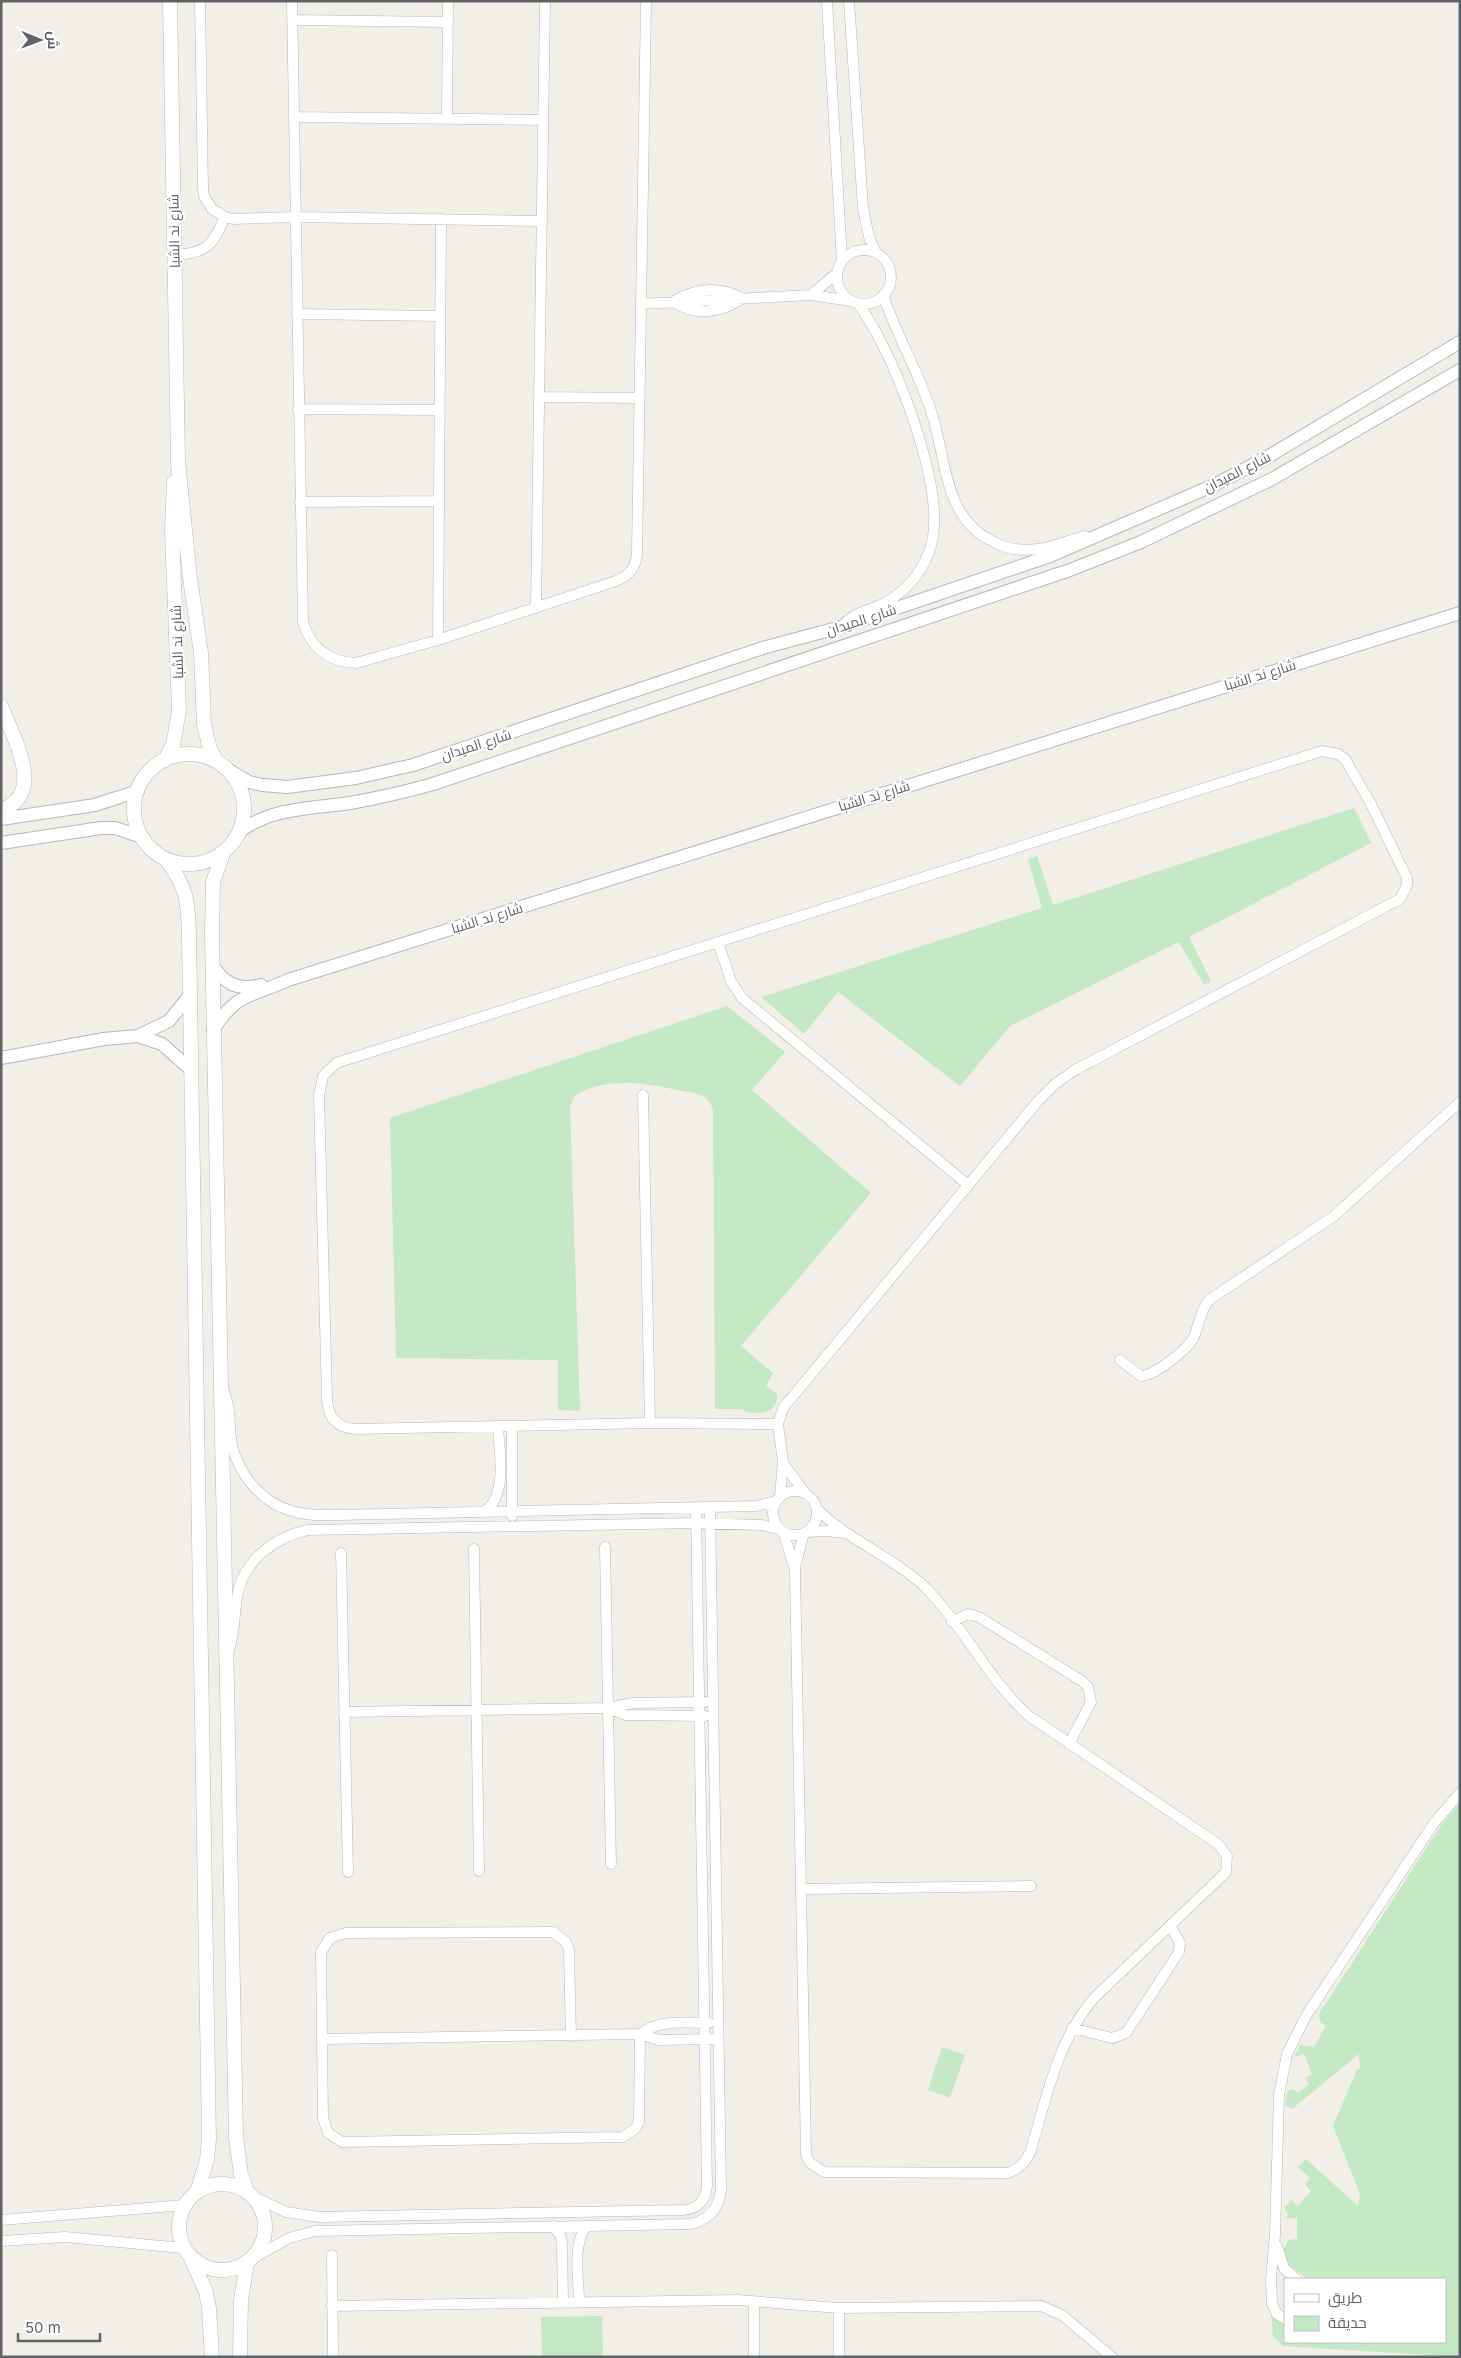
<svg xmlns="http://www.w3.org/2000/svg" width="1461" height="2358" font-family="Inter,Cairo,sans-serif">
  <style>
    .green { fill: #c5e8c5 }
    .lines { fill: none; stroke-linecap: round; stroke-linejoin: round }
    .minor-casing { stroke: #b5b8bc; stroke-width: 11 }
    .tertiary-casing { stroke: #b5b8bc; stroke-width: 14 }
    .secondary-casing { stroke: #b6babf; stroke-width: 15 }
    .minor { stroke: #fff; stroke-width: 10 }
    .tertiary { stroke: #fff; stroke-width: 12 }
    .secondary { stroke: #fff; stroke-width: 14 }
    .labels { text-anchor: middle; stroke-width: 4.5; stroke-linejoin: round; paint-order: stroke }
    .street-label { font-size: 14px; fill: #5f6368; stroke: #fff }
  </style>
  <rect width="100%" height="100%" fill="#f1efe8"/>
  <path class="green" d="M1354,808l17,35 -182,94 22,44 -7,4 -25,-43 -169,84 -50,60 -122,-94 -34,42 -43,-37 281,-89 -14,-49 9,-3 16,49z
    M727,1006l58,46 -33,38 119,103 -130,153 32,27 -7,13 11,8c1,20 -16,20 -31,18l-3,-3h-28l-2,-298c-3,-18 -20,-18 -36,-21 -35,-8 -69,-13 -102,5l-5,12 10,304 -22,-1v-50l-162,-2 -6,-240z
    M1460,1802v555l-177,-11 -10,-10 -2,-21 14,9v18h160v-63h-137l-19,-13 -6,-15 5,-11 9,-1v-21h-11l2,-4 -4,-6 7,-8 7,6 13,-15 -6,-7 5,-6 -12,-11 8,-8 52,47 2,-12 -27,-68 24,-56 3,-2 -1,-14 -67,55 -7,-4 2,-13 5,-3 7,4 10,-9 -4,-6 7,-4 -8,-20 -10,3 6,-12 14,2 12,-21 -6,-4 -1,-8 124,-192z
    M942,2047l23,8 -15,43 -22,-8z
    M602,2316l1,41h-61l-1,-40z"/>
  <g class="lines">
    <defs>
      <path id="minor" d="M200,1l3,187 1,8 8,13 13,8 8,2 63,-2 246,4
        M292,1l11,621c8,26 26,40 53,41l82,-23 178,-59c14,-6 20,-14 21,-28l9,-552
        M827,1l15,260
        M849,1l14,207 6,29 7,16
        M293,20l155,2
        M294,117l249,3
        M447,119l1,-118
        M837 277a27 27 0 1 1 54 0a27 27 0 1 1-54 0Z
        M175,255c32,-2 37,-9 50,-38
        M811,295l26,-22
        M883,295c14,41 36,78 49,119 15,46 11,105 62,128 13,7 29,9 44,7 16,-2 31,-9 47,-13
        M676,300c19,-11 43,-14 63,-3
        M674,302c21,14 45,11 66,-2
        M641,304l170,-9 40,6
        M297,314l143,2
        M539,397l101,1
        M298,409l142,1
        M300,502l139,-1
        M536,608l9,-607
        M842,626c12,-14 27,-15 43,-23 12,-7 23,-16 31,-27 11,-15 18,-34 18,-53 3,-55 -43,-178 -77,-220
        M438,640l3,-421
        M1322,751l16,3 7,5 26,45 36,74v7l-7,14 -325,171 -20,14 -17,17 -249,300 -6,7 -5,16 -128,-1 -294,6c-19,-1 -28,-11 -29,-30l-8,-304 4,-19 13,-13z
        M718,942l13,39 11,17 225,186
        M643,1095l7,328
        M1120,1360l21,16c13,0 47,-27 53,-39 5,-13 6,-25 15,-37l125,-84 126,-114
        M224,1392c8,18 4,35 8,53 7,30 30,58 60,66 15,5 31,4 46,4l419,-9 19,-5
        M778,1424l5,38 -3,34
        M783,1463l22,30
        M773 1513a22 22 0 1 1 44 0a22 22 0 1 1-44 0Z
        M486,1511c22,-19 13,-59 12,-85
        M512,1516v-90
        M783,1531l12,39 11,585 4,8 14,9 184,1c11,-5 16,-9 22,-20 16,-53 27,-113 65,-156l125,-119 6,-6 1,-16 -9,-12 -189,-128c-41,-36 -64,-88 -102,-127 -33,-32 -78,-48 -110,-80
        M806,1532l21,-1 16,2
        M605,1547l6,317
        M474,1549l5,322
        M341,1553l7,319
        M795,1567l9,-34
        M952,1622l16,-8 11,3 103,64 6,6 3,15 -22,42
        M229,1650c6,-18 5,-35 8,-53 6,-36 37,-60 71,-67l388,-7 66,2 19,5
        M608,1708l18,7 79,1
        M344,1712l264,-4 25,-5 72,-1
        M801,1889l230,-3
        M1072,2028l40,10 14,-5 53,-81 1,-9 -9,-16
        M640,2034c20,-15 46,-11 69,-11
        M571,2036l-2,-86 -3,-8 -13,-10 -207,1 -16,5 -9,14 2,166 5,15 14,9 281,-5 12,-8 4,-7 1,-88
        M322,2039l318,-5 19,6 53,-1
        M250,2195l36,17 33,5 364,-7c14,-1 23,-9 24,-24l-11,-679
        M1,2220l184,-15
        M553,2226l7,9 2,8 1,59
        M1,2241l64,-4 118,11
        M1277,2246l7,22 12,11
        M332,2255l1,102
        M252,2259l37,-21 26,-7 375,-7c19,-4 29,-15 31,-34l-11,-683
        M579,2302c0,-23 -7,-56 7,-76
        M754,2302v55
        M332,2306l406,-6 101,8 202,-2 21,9 50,42
        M839,2308v49
        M1285,2319l-8,-5 -5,-10 -1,-25 4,-44 4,-140 8,-41 19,-38 128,-193 26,-30"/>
      <path id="tertiary" d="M227,769l22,13 13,3 25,2 69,-9 57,-13 353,-118 75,-20 209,-71 162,-70 52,-27 196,-117
        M1,819l94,-14 43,-14
        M239,832c33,-25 72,-23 111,-29 28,-5 55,-11 83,-19l637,-214 71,-28 131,-63 188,-109
        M1,843l100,-15h14l27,9
        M212,964c12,20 26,27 49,21
        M213,1030c24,-38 38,-33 75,-50l1172,-367
        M138,1036l24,8 28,25
        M1,1058l103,-19 34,-3 31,-15 21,-26"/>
      <path id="secondary" d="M170,1l8,461 12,116 11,75 3,71 6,25 6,12
        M1,706c12,31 46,88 0,104
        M134 809a55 55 0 1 1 110 0a55 55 0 1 1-110 0Z
        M165,760l8,-15 6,-34 -7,-180 2,-49
        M224,851l-11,31 -1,53 24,1203 5,36 6,18
        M166,859c21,29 22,41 23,76l20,1204 -2,21 -10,32
        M179 2227a43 43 0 1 1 86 0a43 43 0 1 1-86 0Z
        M192,2260l14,32 3,16 3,49
        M240,2357l1,-57 6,-37"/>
    </defs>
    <use href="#minor" class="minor-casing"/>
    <use href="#tertiary" class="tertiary-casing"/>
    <use href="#secondary" class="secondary-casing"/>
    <use href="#minor" class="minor"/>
    <use href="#tertiary" class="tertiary"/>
    <use href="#secondary" class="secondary"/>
  </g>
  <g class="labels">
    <g class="street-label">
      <text transform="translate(174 231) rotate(-91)" y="5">شارع ند الشبا</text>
      <text transform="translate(1237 472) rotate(-27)" y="5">شارع الميدان</text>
      <text transform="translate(861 620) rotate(-18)" y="5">شارع الميدان</text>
      <text transform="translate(177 642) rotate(-92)" y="5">شارع ند الشبا</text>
      <text transform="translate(1260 675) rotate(-17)" y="5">شارع ند الشبا</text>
      <text transform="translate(476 745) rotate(-18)" y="5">شارع الميدان</text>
      <text transform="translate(874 796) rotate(-17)" y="5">شارع ند الشبا</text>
      <text transform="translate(487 918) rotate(-17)" y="5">شارع ند الشبا</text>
    </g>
  </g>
  <rect width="1461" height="2358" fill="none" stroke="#5f6368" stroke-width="5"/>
  <rect x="1284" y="2278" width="162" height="65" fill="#ffffff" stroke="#bfc1c3"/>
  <rect x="1294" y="2294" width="25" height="8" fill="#ffffff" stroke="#bfc1c3"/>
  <text x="1328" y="2303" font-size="15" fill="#5f6368">طريق</text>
  <rect x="1294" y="2316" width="25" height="15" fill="#c5e8c5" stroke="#bfc1c3"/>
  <text x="1328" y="2328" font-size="15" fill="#5f6368">حديقة</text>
  <g transform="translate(40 40) rotate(91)" stroke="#ffffff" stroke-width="4" paint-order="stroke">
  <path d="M0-4L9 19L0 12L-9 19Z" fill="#5f6368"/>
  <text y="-8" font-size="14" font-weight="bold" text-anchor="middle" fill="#5f6368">ش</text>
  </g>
  <path d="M18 2333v8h82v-8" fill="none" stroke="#5f6368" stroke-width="2.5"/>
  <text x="25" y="2333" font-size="15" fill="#5f6368" stroke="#ffffff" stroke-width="4" paint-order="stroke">50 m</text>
</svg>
